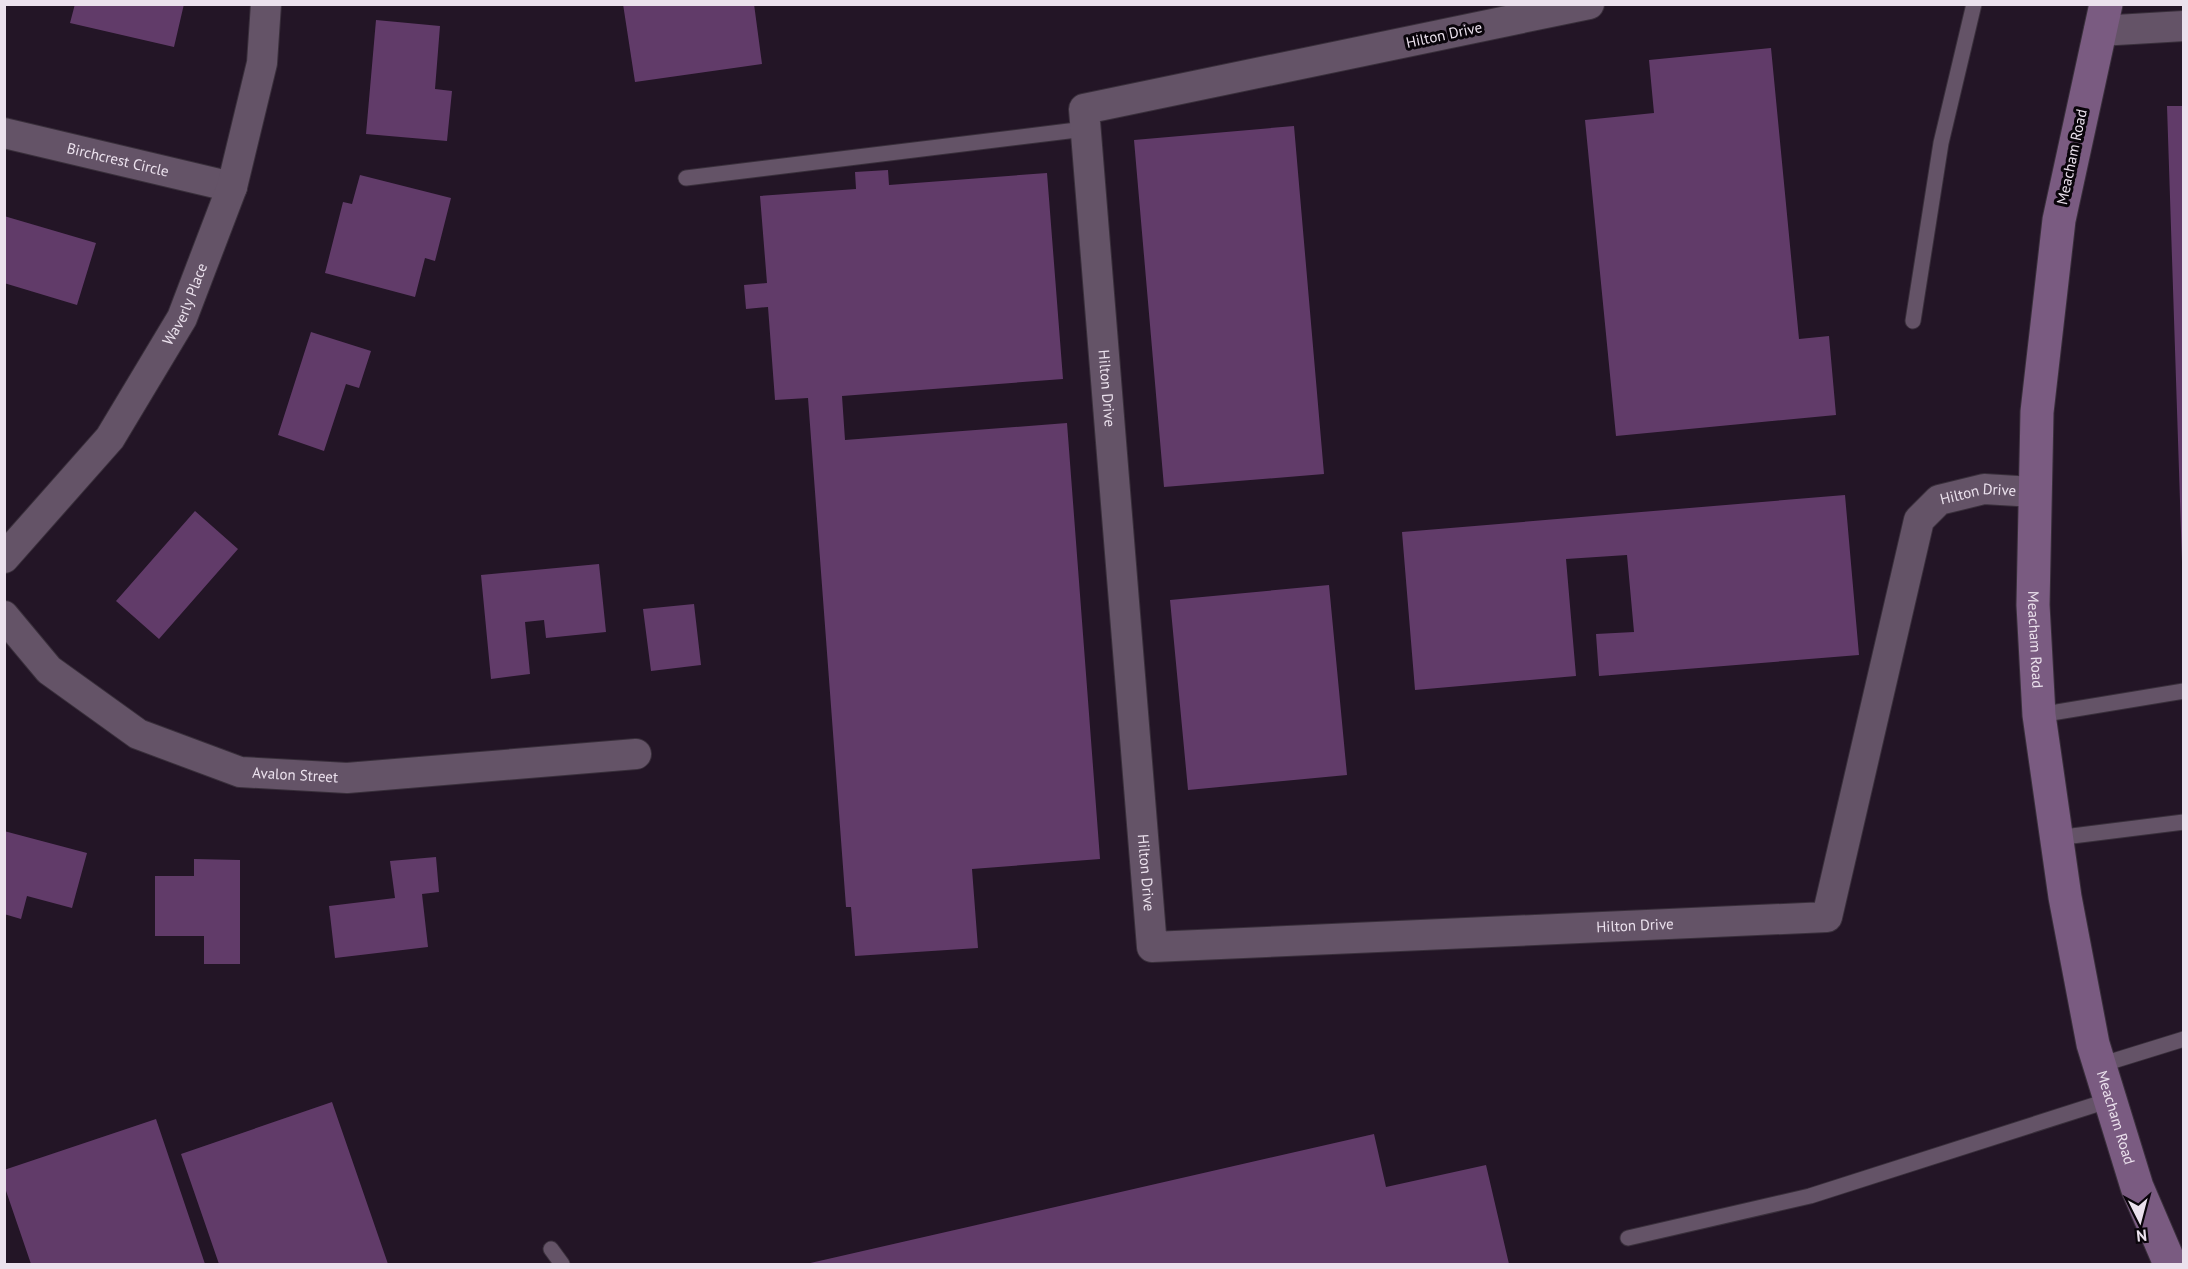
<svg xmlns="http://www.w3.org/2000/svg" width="2188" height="1269" font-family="'PT Sans',sans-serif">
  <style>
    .building { fill: #613b69 }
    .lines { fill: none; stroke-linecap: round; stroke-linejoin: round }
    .lane-casing { stroke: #392f3b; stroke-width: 17 }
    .street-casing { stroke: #392f3b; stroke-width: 32 }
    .secondary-casing { stroke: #392f3b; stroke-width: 35 }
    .lane { stroke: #645367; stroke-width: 15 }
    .street { stroke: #645367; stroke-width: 30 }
    .secondary { stroke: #7a5b81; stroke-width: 33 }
    .labels { text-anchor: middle; stroke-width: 6; stroke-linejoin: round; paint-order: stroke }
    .street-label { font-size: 15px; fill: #ebe1ed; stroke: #09040a }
  </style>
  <rect width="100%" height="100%" fill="#231526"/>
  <path class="building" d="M75,4h109l-10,43 -104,-24z
    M623,4h131l8,60 -127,18z
    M376,20l64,6 -5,63 17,2 -5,50 -81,-7z
    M1771,48l28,291 30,-3 7,79 -220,21 -31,-316 69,-7 -5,-53z
    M2167,106h17v456h-2z
    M1294,126l30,348 -160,13 -30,-347z
    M888,170l1,15 158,-12 16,206 -221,17 3,44 222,-17 33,436 -128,10 6,79 -123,8 -4,-49h-5l-38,-509 -33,2 -7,-93 -22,2 -2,-24 23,-2 -7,-87 96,-7 -1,-17z
    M360,175l91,23 -16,63 -10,-3 -10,39 -90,-24 18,-71 9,2z
    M4,216l92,27 -19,62 -73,-22z
    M311,332l60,19 -12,37 -13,-4 -22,67 -46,-16z
    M1845,495l14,160 -260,21 -3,-42 38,-2 -7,-77 -61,4 10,117 -161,14 -13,-158z
    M195,511l43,38 -79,90 -43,-38z
    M599,564l7,68 -60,6 -2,-18 -19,2 5,52 -39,5 -10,-104z
    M1329,585l18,190 -159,15 -18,-190z
    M694,604l7,61 -50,6 -8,-62z
    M4,831l83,22 -15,55 -45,-12 -6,23 -17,-5z
    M436,857l3,35 -17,2 6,53 -93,11 -6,-52 66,-8 -5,-37z
    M194,859l46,1v104h-36v-28h-49v-60h39z
    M332,1102l56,162h-169l-38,-110z
    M156,1119l49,145h-174l-27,-79v-15z
    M1374,1134l12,53 100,-22 23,99h-703z"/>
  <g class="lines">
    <defs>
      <path id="lane" d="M686,178l399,-49
        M1913,321l28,-178 33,-139
        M2039,715l145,-24
        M2056,838l128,-16
        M2100,1065l84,-26
        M1628,1238l182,-42 300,-96
        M551,1249l11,15"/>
      <g id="street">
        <path id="s1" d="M1589,4l-505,105 68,838 675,-30 92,-397 20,-20 45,-11 51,3"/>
        <path d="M2099,31l85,-5"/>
        <path id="s2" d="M4,133l228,54"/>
        <path id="s3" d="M4,558l106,-120 72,-120 50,-131 30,-124 4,-59"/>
        <path id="s4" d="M4,616l45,54 89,64 102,38 107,6 289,-24"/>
      </g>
      <g id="secondary">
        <path id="s5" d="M2106,4l-47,216 -22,192 -4,193 6,110 26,182 28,147 44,143 33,77"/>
      </g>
    </defs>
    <use href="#lane" class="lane-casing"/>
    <use href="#street" class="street-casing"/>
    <use href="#secondary" class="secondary-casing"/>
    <use href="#lane" class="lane"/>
    <use href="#street" class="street"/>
    <use href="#secondary" class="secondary"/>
  </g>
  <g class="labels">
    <g class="street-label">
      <text transform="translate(1444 35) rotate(-12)" y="5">Hilton Drive</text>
      <text transform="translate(2072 157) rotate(-78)" y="5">Meacham Road</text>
      <text dy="5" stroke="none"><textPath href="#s2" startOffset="117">Birchcrest Circle</textPath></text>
      <text dy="5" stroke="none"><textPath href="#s3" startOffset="314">Waverly Place</textPath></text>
      <text dy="5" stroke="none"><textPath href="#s1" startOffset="796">Hilton Drive</textPath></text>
      <text dy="5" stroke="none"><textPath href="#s1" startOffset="2508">Hilton Drive</textPath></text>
      <text dy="5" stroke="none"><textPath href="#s5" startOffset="642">Meacham Road</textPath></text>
      <text dy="5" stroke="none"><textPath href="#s4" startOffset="344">Avalon Street</textPath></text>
      <text dy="5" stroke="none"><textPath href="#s1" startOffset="1282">Hilton Drive</textPath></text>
      <text dy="5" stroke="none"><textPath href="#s1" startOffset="1840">Hilton Drive</textPath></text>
      <text dy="5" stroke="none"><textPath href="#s5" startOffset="1128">Meacham Road</textPath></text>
    </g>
  </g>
  <rect width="2188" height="1269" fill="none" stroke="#ebe1ed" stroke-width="12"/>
  <g transform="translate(2140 1221) rotate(174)" stroke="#09040a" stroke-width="4.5" paint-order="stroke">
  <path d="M0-4.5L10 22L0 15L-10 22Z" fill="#ebe1ed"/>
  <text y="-9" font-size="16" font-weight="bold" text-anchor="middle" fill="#ebe1ed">N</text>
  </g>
</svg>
